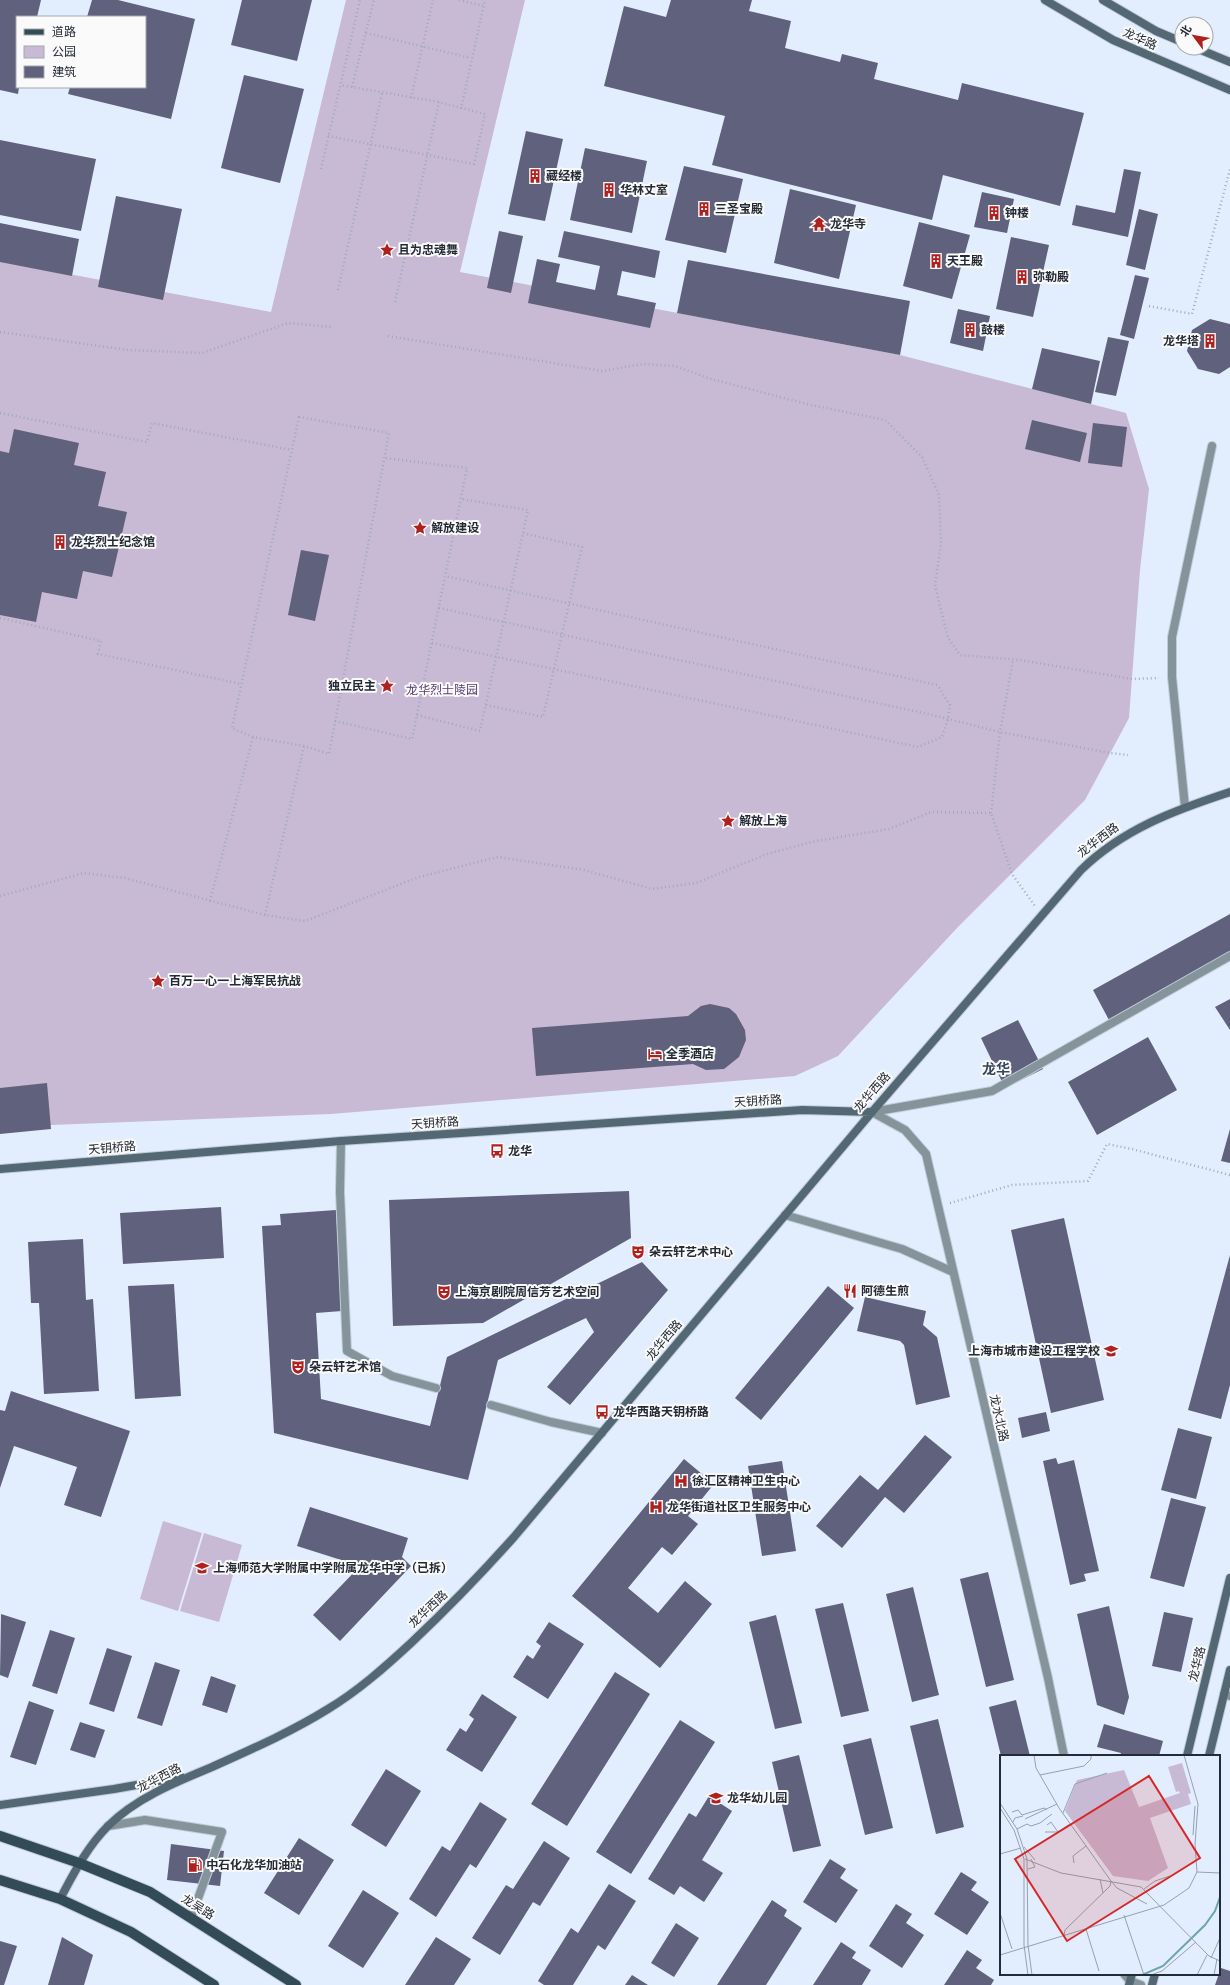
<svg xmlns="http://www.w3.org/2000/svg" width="1230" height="1985" font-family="Rubik,'Noto Sans SC',sans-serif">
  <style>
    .park { fill: #c8b9d5 }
    .building { fill: #60617c }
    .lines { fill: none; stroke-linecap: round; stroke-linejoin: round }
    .lane-casing { stroke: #c0cbda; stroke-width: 10 }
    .street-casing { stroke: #c0cbda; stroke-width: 10 }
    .secondary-casing { stroke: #c0cbda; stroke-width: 10 }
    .primary-casing { stroke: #c0cbda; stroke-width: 12 }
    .path { stroke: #a0aab8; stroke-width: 2.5; stroke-dasharray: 1 3; stroke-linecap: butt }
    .lane { stroke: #85939a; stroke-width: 8 }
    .street { stroke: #85939a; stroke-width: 8 }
    .secondary { stroke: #546873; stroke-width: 8 }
    .primary { stroke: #324b57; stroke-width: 10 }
    .labels { text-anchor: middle; stroke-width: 4; stroke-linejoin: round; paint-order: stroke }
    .street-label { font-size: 12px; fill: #242b36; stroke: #fafafa }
    .poi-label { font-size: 12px; font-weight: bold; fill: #242b36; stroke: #fafafa; text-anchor: start }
    .park-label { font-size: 12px; fill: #5c3f72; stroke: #fafafa }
    .quarter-label { font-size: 14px; font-weight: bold; fill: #36465c; stroke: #fafafa }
    .inset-river { fill: none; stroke: #6ea5ab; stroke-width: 2 }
    .inset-road { fill: none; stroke: #96a0ae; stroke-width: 1 }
    .view { fill: #d62828; fill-opacity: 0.15; stroke: #d62828; stroke-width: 2 }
    .inset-edge { fill: none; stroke: #242b36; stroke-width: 2 }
  </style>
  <rect width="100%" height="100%" fill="#e2eefe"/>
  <path class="park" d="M346,0h179l-65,272 440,83 226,58 23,76 -9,81 -11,148 -44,82 -128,128 -119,128 -43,20 -464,38 -331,13v-866l271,51z
    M163,1521l39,12 -24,78 -38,-12z
    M204,1533l38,12 -23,77 -39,-11z"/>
  <path class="building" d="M0,0h41l-4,17h-20v70h2l-1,7 -18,-4z
    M92,0h26l77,19 -24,100 -103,-25 2,-7h75v-70h-58z
    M242,0h70l-15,61 -66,-16z
    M671,0h81l-3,11 42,10 -6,27 55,14 2,-8 36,9 -4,16 84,21 4,-17 122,30 -24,93 -117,-31 -11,45 -220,-55 13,-49 -121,-30 20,-80 42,11z
    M244,75l60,14 -24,94 -59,-15z
    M526,131l37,8 -18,82 -37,-7z
    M0,140l96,19 -15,72 -81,-16z
    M585,148l62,13 -15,72 -62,-13z
    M684,166l59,13 -17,74 -61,-13z
    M1124,169l17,3 -13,65 -56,-12 4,-20 39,8z
    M790,189l66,16 -17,74 -65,-16z
    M982,192l32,7 -7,34 -33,-6z
    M116,196l66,13 -19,91 -65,-13z
    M1139,209l19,5 -13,56 -19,-5z
    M919,222l51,13 -18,64 -49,-13z
    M0,223l79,16 -7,37 -72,-14z
    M499,231l24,5 -12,57 -24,-5z
    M564,231l96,20 -5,27 -33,-7 -5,24 39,8 -6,25 -122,-25 9,-44 23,5 -4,18 39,8 5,-24 -42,-9z
    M1011,237l38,8 -16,72 -37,-8z
    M688,260l222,41 -10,54 -223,-42z
    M1135,275l14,3 -15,61 -14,-4z
    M958,309l32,7 -7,35 -33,-8z
    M1210,319l20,5v43l-11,7 -21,-5 -11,-18 5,-21z
    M1108,337l21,4 -13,55 -21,-4z
    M1042,348l58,13 -9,43 -59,-15z
    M1032,420l55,13 -7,29 -55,-13z
    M1093,423l34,4 -5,40 -34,-4z
    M14,429l65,14 -5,22 32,7 -8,34 29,6 -15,65 -29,-6 -6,28 -35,-7 -6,30 -36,-7v-164l9,2z
    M301,550l28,5 -14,66 -27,-6z
    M1230,914v38l-121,68 -16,-30z
    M1230,999v31l-15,-23z
    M710,1004l19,4 7,6 9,16 1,10 -7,17 -15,12 -18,1 -13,-6 -157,12 -4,-48 156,-12 13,-10z
    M1018,1020l25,49 -38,19 -24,-50z
    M1148,1037l29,53 -80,45 -29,-53z
    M47,1083l4,46 -51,5v-46z
    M1230,1129v34l-9,-2z
    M629,1191l2,47 -148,85 -90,3 -4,-126z
    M221,1207l3,51 -101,6 -3,-51z
    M336,1210l6,101 -26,2 5,86 109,27 17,-69 195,-95 26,28 -98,115 -23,-18 47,-55 -8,-14 -88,42 -30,120 -194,-47 -12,-207 19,-1 -1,-11z
    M1064,1218l40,182 -53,13 -40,-183z
    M83,1239l3,61 7,-1 6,92 -55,3 -5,-91h-8l-3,-61z
    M1230,1255v130l-9,34 -33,-9z
    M174,1284l7,112 -46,3 -7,-113z
    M828,1286l26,22 -93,112 -26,-22z
    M865,1297l61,14 -3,14 14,12 13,60 -34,8 -12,-60 -4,-4 -43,-10z
    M11,1391l119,40 -29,86 -37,-12 13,-38 -63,-21 -14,42v-78l5,1z
    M1046,1412l4,19 -28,7 -4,-20z
    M1178,1428l34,9 -16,62 -35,-9z
    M925,1435l27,22 -48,56 -19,-16 -43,51 -26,-22 44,-51 18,15z
    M1056,1458l2,6 16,-4 25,111 -15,3 2,7 -16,4 -27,-124z
    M684,1459l30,25 -26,32 10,8 -26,31 -10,-8 -34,41 30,25 27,-32 27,23 -52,64 -88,-72z
    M782,1461l14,90 -34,5 -14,-90z
    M1171,1498l35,9 -22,80 -34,-9z
    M310,1507l98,31 -6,19 9,9 -71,75 -27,-26 47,-49 -63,-20z
    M988,1572l26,108 -28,7 -26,-108z
    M913,1587l26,108 -27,7 -26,-108z
    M843,1603l26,108 -28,6 -26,-108z
    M1109,1606l20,91 -5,18 -27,-10 -20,-91z
    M1164,1612l29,6 -12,54 -29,-6z
    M1,1614l25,8 -18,56 -8,-3z
    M776,1615l26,108 -27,6 -26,-107z
    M549,1622l35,22 -36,55 -35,-22 14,-22 6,4 8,-13 -5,-4z
    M50,1630l25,8 -18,56 -25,-8z
    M107,1648l25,8 -18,56 -25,-8z
    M155,1662l25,8 -18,56 -25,-8z
    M615,1672l35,22 -83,132 -36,-22z
    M211,1676l25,9 -9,28 -25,-8z
    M482,1694l35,23 -35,55 -36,-22 14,-22 6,4 8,-13 -5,-4z
    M1016,1700l14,56h-29l-12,-49z
    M29,1701l25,9 -18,55 -26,-8z
    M938,1719l26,108 -28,7 -26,-108z
    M680,1720l35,22 -84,132 -35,-22z
    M80,1722l25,8 -10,28 -25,-8z
    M1104,1724l59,17 -4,15h-39l1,-3 -24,-6z
    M871,1738l22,90 -28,7 -22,-90z
    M799,1755l22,91 -28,6 -21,-90z
    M386,1769l35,22 -35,56 -35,-22z
    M709,1796l23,15 -30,49 21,13 -19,29 -24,-16 -6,9 -26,-16 41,-66 7,4z
    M480,1802l27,17 -31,49 -6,-4 -34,53 -27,-18 33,-53 8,5z
    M299,1838l35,22 -35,55 -35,-22z
    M544,1841l26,17 -30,48 -7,-4 -33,53 -28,-17 34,-53 7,4z
    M171,1844l53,7 -4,35 -53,-6z
    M830,1859l16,10 -6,9 18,12 -22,33 -33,-21z
    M961,1872l16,10 -6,8 18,12 -22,33 -33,-21z
    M609,1884l27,17 -31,49 -7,-5 -25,40h-29l-6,-4 33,-53 7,5z
    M363,1890l36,23 -36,55 -35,-22z
    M772,1900l15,10 -3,6 18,12 -36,57h-49z
    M896,1904l16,10 -6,9 18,12 -22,33 -33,-22z
    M676,1923l23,15 -25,39 -23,-14z
    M62,1937l31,18 -9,30h-36z
    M436,1937l35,22 -17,26h-49z
    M0,1941l17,5 -13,39h-4z
    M841,1942l15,10 -4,6 19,12 -9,15h-49z
    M967,1950l15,10 -6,8 18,12 -3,5h-47z
    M1221,1968l9,3v14h-15z
    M632,1975l16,10h-23z"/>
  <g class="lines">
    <defs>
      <path id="lane" d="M341,1141l-1,51 7,159 45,25 44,12
        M785,1215l117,34 51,23
        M491,1405l60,17 51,11
        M1224,1694l6,2
        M108,1826l37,-6 77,12 -31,86"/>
      <path id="street" d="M1185,807l-13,-130v-40l40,-191
        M872,1112l33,18 21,24 122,524 16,78
        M872,1112l120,-21 238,-135
        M1124,1974l6,7 11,4"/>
      <path id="secondary" d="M1045,0l68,40 117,50
        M1103,0l53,31 26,11
        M1196,48l34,14
        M0,1169l341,-28 461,-31 70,2
        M1187,1756l43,-178
        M1209,1756l21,-86
        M0,1805l114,-16 67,-12
        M60,1899c14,-26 27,-52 48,-73 28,-28 68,-44 104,-59 40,-18 79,-35 116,-58 30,-18 57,-42 83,-66 36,-34 69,-68 103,-106l358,-425 209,-242c42,-41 94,-60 149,-78
        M1129,1985l3,-11
        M1152,1985l3,-11"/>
      <path id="primary" d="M0,1836l79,27 71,29 146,93
        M0,1880l60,19 71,33 83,53"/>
    </defs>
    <use href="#lane" class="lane-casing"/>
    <use href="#street" class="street-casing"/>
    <use href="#secondary" class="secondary-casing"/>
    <use href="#primary" class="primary-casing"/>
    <path class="path" d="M459,0l24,6
      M366,33l105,25
      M352,87l22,-87
      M411,98l22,-98
      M461,109l24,-109
      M328,136l146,28 11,-50 -46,-12 -99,-17
      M321,169l39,-169
      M338,290l44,-197
      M395,302l44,-200
      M1149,306l43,8 38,-145
      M0,332l128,18 74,3 86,-30 44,4
      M388,336l214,35 41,-7 32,2 36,13 100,26 74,15 37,37 17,38 2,48 -6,43 13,52 12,17 60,5 112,19 27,-1
      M0,413l147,29 5,-19 140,27
      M299,417l90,16 -60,321 -25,-8 -51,-9 -21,-9z
      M439,608l489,106 72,18 110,21 18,2
      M0,618l101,23 -3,13 144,30
      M432,643l486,104 24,-10 6,-18 2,-14 -13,-20 -492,-109
      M486,705l57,12 39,-170 -59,-14
      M417,715l63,16 48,-221 -67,-11
      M335,721l77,18 55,-271 -82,-10
      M991,813l9,-81 13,-72
      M0,896l84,-23 41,5 140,37 40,6 114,-44 79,-20 86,13 68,19 44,-6 71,-29 49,-13 73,-12 42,-17 60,1 21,61 23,32
      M210,901l43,-164
      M265,915l39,-169
      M950,1203l62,-18 76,-4 19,-37 25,5 98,26"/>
    <use href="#lane" class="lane"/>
    <use href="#street" class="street"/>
    <use href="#secondary" class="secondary"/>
    <use href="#primary" class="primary"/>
  </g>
  <defs>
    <symbol id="building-bare" viewBox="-9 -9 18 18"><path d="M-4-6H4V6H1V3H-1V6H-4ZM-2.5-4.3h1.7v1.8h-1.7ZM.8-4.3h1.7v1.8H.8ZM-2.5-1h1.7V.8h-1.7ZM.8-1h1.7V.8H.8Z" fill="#b0201e" stroke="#fafafa" stroke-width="2.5" paint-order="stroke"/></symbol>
    <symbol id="temple-bare" viewBox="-9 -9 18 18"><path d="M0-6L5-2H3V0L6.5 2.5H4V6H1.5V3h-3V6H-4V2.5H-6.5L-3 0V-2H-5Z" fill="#b0201e" stroke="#fafafa" stroke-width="2.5" paint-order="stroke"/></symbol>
    <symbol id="sight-bare" viewBox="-9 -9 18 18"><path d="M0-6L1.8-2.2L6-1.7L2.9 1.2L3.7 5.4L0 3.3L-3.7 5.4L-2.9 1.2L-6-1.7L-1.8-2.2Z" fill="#b0201e" stroke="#fafafa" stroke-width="2.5" paint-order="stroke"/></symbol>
    <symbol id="hotel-bare" viewBox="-9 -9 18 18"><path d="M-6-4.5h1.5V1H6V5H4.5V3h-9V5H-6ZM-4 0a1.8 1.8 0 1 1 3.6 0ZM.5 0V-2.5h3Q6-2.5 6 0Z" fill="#b0201e" stroke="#fafafa" stroke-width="2.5" paint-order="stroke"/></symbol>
    <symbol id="bus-bare" viewBox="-9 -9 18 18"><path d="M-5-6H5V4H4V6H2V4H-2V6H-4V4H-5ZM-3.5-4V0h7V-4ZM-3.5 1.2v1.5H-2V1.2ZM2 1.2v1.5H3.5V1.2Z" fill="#b0201e" stroke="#fafafa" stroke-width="2.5" paint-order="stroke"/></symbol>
    <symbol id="theatre-bare" viewBox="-9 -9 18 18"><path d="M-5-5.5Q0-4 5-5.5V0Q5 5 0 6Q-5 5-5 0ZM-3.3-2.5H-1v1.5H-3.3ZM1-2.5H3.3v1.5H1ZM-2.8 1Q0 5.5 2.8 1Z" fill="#b0201e" stroke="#fafafa" stroke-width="2.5" paint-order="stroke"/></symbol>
    <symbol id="restaurant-bare" viewBox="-9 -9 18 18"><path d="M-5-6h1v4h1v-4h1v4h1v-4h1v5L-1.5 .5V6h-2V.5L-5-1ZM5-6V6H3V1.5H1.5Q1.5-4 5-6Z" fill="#b0201e" stroke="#fafafa" stroke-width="2.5" paint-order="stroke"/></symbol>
    <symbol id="school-bare" viewBox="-9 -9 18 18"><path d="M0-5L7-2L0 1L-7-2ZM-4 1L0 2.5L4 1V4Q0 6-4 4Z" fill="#b0201e" stroke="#fafafa" stroke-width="2.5" paint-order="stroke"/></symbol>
    <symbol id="hospital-bare" viewBox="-9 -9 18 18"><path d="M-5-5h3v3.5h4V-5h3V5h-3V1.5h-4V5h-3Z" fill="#b0201e" stroke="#fafafa" stroke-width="2.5" paint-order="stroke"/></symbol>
    <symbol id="fuel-bare" viewBox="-9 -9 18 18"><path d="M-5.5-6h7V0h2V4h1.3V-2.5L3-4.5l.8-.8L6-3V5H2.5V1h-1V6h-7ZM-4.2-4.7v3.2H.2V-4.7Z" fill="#b0201e" stroke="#fafafa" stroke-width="2.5" paint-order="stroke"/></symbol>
  </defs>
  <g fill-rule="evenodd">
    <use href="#building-bare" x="525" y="166" width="20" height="20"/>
    <use href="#building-bare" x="599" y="180" width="20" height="20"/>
    <use href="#building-bare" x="694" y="199" width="20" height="20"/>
    <use href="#building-bare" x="984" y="203" width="20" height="20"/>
    <use href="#temple-bare" x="809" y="214" width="20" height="20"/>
    <use href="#sight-bare" x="377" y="240" width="20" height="20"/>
    <use href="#building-bare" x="926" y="251" width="20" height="20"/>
    <use href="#building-bare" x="1012" y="267" width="20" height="20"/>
    <use href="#building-bare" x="960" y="320" width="20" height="20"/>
    <use href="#building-bare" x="1200" y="331" width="20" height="20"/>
    <use href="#sight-bare" x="410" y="518" width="20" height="20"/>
    <use href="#building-bare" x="50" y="532" width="20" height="20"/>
    <use href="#sight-bare" x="377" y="676" width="20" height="20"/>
    <use href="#sight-bare" x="718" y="811" width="20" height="20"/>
    <use href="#sight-bare" x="148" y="971" width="20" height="20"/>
    <use href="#hotel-bare" x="645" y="1044" width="20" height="20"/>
    <use href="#bus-bare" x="487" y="1141" width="20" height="20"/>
    <use href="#theatre-bare" x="628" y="1242" width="20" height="20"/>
    <use href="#restaurant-bare" x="840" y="1281" width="20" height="20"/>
    <use href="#theatre-bare" x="434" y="1282" width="20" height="20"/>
    <use href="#school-bare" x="1101" y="1341" width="20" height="20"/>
    <use href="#theatre-bare" x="288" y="1357" width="20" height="20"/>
    <use href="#bus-bare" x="592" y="1402" width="20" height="20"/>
    <use href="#hospital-bare" x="671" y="1471" width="20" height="20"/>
    <use href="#hospital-bare" x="646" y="1497" width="20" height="20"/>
    <use href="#school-bare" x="192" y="1558" width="20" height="20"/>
    <use href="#school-bare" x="706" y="1788" width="20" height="20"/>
    <use href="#fuel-bare" x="185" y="1855" width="20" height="20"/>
  </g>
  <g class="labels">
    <g class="street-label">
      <text transform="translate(1140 39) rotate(24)" y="4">龙华路</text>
      <text transform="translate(1098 840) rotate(-37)" y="4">龙华西路</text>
      <text transform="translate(872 1092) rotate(-49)" y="4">龙华西路</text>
      <text transform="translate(758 1101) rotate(-4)" y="4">天钥桥路</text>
      <text transform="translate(435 1123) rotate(-4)" y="4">天钥桥路</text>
      <text transform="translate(112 1148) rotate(-5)" y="4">天钥桥路</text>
      <text transform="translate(664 1340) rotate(-50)" y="4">龙华西路</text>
      <text transform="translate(999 1418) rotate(77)" y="4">龙水北路</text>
      <text transform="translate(428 1609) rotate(-43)" y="4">龙华西路</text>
      <text transform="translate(1197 1664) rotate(-76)" y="4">龙华路</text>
      <text transform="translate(159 1778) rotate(-27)" y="4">龙华西路</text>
      <text transform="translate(198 1907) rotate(32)" y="4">龙吴路</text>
    </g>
    <g class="poi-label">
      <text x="546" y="180">藏经楼</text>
      <text x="620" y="194">华林丈室</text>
      <text x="715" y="213">三圣宝殿</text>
      <text x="1005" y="217">钟楼</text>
      <text x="830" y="228">龙华寺</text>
      <text x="398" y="254">且为忠魂舞</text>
      <text x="947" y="265">天王殿</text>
      <text x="1033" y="281">弥勒殿</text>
      <text x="981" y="334">鼓楼</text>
      <text x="1199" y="345" text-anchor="end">龙华塔</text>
      <text x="431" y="532">解放建设</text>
      <text x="71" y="546">龙华烈士纪念馆</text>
      <text x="376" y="690" text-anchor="end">独立民主</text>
      <text x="739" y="825">解放上海</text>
      <text x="169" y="985">百万一心一上海军民抗战</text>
      <text x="666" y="1058">全季酒店</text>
      <text x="508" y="1155">龙华</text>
      <text x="649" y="1256">朵云轩艺术中心</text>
      <text x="861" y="1295">阿德生煎</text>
      <text x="455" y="1296">上海京剧院周信芳艺术空间</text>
      <text x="1100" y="1355" text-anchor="end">上海市城市建设工程学校</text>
      <text x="309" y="1371">朵云轩艺术馆</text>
      <text x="613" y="1416">龙华西路天钥桥路</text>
      <text x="692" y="1485">徐汇区精神卫生中心</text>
      <text x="667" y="1511">龙华街道社区卫生服务中心</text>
      <text x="213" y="1572">上海师范大学附属中学附属龙华中学（已拆）</text>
      <text x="727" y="1802">龙华幼儿园</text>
      <text x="206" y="1869">中石化龙华加油站</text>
    </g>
    <g class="park-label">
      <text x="442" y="694">龙华烈士陵园</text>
    </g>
    <g class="quarter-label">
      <text x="996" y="1074">龙华</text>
    </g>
  </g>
  <g transform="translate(1000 1755)">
    <rect width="220" height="220" fill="#e2eefe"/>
    <path d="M182,8l9,30 -3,1 3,10 -41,14 18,50 -20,13 -35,-5 -48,-65 12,-31 47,-10 15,37 41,-14 -1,-2 -3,1 -8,-25z" fill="#c8b9d5"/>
    <path class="inset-river" d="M142,220l21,-9 42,-41 10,-14 5,-14"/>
    <path class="inset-road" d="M34,0l2,13 23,40 52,73 6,7 30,16M40,20l44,-9 7,-7v-4M0,48l17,26 10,30 1,86 4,30M0,53l14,22 10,29v86l4,30M12,57l6,-2 4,5 22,-7 3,2M63,58l12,-29 32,-11M25,64l32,-15M13,67l2,-4 8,-2M47,70l4,-3 7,10M17,74l10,-5 4,2 9,-3 12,-9M45,77h13l12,-8M193,80l2,-29M24,92l11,13M0,99l21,-6M25,104l36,14 80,14 68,69 11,5M74,108l-1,-7 13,-10M28,114l7,-2 -4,-8M197,117l23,1M100,124l3,14M144,134l11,-8 15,-5M0,158l12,36M124,160l20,60M86,174l13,42M64,181l1,-6 45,-44 1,-5M0,200l164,-50 25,-17 8,-16 -2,-28 3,-40 -14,-49M211,203l9,-20M151,220l11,-4 34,-29M197,220l10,-20M214,220l3,-16"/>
    <path class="view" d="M149,21l51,82 -133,83 -52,-82z"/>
    <rect width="220" height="220" class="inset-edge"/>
  </g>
  <rect x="16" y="16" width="130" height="72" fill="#fafafa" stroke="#a4a7ac"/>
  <rect x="24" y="29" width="20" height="6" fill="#324b57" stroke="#a4a7ac"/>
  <text x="52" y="36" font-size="12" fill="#242b36">道路</text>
  <rect x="24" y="46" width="20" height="12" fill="#c8b9d5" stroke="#a4a7ac"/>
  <text x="52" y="56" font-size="12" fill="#242b36">公园</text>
  <rect x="24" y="66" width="20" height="12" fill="#60617c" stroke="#a4a7ac"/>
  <text x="52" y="76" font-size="12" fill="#242b36">建筑</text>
  <g transform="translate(1194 36) rotate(302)"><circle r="19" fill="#fafafa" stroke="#a4a7ac"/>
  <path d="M0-3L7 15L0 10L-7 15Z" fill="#b0201e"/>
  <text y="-6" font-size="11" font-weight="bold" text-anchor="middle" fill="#242b36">北</text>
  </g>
</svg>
